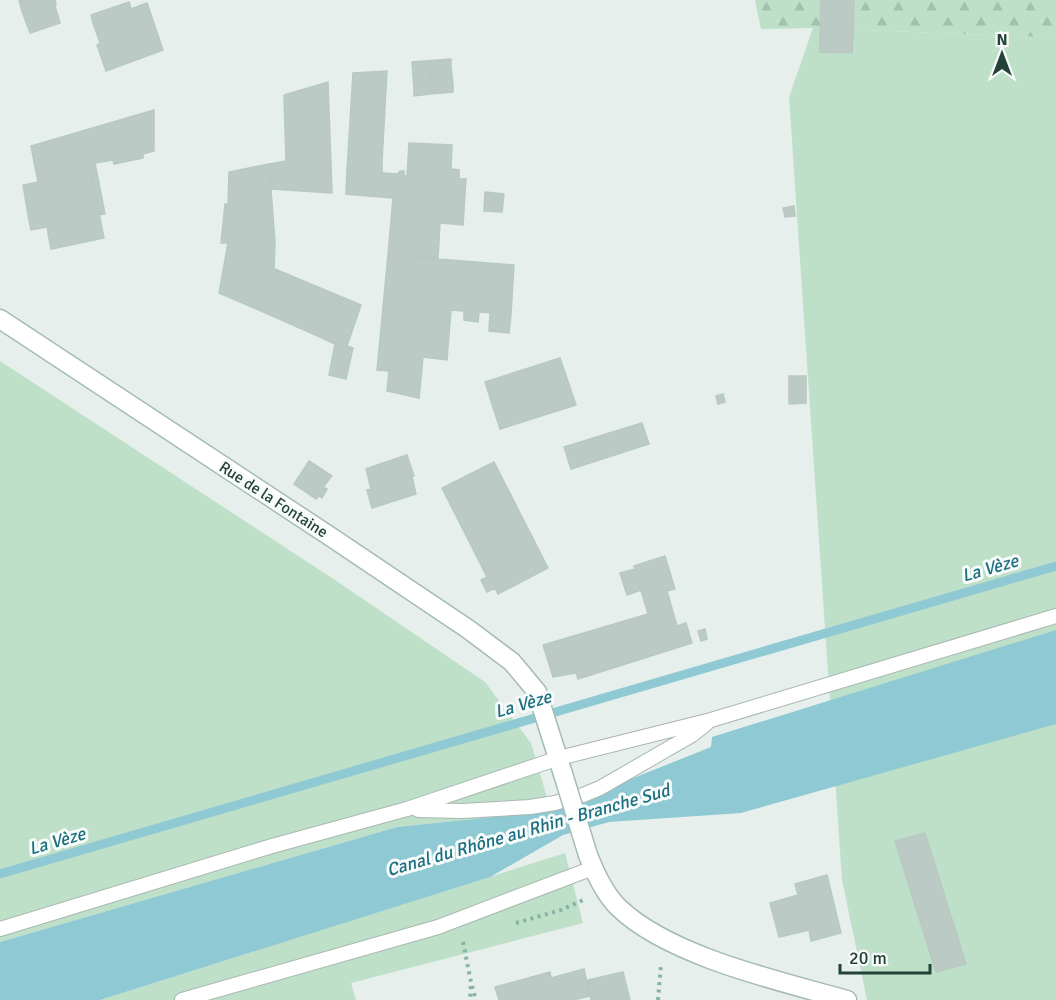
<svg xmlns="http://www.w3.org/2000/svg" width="1056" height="1000" font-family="Signika,sans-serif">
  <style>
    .green { fill: #bfe0c8 }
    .forest { fill: url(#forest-firs) }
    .water { fill: #8ec9d4 }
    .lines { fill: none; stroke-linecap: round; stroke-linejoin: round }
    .stream { stroke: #8ec9d4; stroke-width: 9 }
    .building { fill: #bbcac4; stroke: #b8c9c2; stroke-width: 1.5 }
    .lane-casing { stroke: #a8b8b2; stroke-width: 16 }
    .secondary-casing { stroke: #a4bbb3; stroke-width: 21 }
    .path { stroke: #86b3a5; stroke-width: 4; stroke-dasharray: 3 4.5; stroke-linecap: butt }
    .lane { stroke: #fff; stroke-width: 14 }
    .secondary { stroke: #fff; stroke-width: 18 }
    .secondary-bridge-casing { stroke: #a4bbb3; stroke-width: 21; stroke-linecap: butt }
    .secondary-bridge { stroke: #fff; stroke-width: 18 }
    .labels { text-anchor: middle; stroke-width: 6; stroke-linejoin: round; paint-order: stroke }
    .street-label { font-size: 16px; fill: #24423a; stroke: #f7fbf9 }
    .water-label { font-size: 18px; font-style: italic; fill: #1c6f80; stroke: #f7fbf9 }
  </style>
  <defs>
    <pattern id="forest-firs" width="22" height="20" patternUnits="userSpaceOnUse" patternTransform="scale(1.5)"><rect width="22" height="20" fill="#bfe0c8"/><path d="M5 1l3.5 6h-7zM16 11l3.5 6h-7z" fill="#a4c1ad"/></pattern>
  </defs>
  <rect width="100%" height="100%" fill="#e6efeb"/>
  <path class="green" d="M813,28l226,9 17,-4v967h-189l-25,-120 -53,-783z
    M0,361l335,219 150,102 46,61 20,68 -154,16 -397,115z
    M565,853l18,70 -232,60 5,17h-256z"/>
  <path class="forest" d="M755,0h301v33l-17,4 -226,-9 -52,1z"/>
  <path class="water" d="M1056,630v94l-315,89 -132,9 -46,13 -73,42 -390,123h-100v-58l397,-115 154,-16 160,-64 1,-10z"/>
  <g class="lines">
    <path class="stream" d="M0,874l1056,-308"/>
  </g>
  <path class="building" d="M19,0h36l1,5 -27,9 -7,-3z
    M821,0h33l-1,34 -33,1z
    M129,2l2,7 -38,14 -2,-8z
    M147,3l16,47 -57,21 -9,-26 3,-2 -7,-20z
    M55,6l5,17 -30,10 -8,-22 7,3z
    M853,34l-1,19 -32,-1v-17z
    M451,59v9l-20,1v18l-17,1 -2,-26z
    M451,68l2,16 -22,3v-18z
    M387,71l-5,91 -22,-2 -1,12 -12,-1 6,-98z
    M328,82l4,111 -60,-4 -3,-25 17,-3 -2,-66z
    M453,84v8l-23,2 1,-7z
    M431,87l-1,7 -16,2v-8z
    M154,110v41l-11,3v4l-29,6 -1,-4 -24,4 15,74 -53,11 -4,-22 -16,3 -2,-10 -6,-35 15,-3 -7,-36z
    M409,143l43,2 -1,24 8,1v9h7l-3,46 -23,-2 -2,35 -50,-3 5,-57 -11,-1 2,-24 14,1 2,-3h4v5h3z
    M360,160h6v13h2l-1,23 -21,-2 1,-23 12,1z
    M366,160l16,2v11h2l-2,24 -15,-1 1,-23h-2z
    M95,163l10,51 -6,1 -10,-51z
    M269,164l6,78 -1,27 -4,-2 -16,41 -35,-15 9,-50h-7l4,-39h3l1,-32z
    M485,192l19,2 -2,18 -18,-1z
    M794,206l1,10 -10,1 -2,-9z
    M388,255l126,10 -3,49 -32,-2 -1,10 -14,-2v-9l-13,-1 -4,50 -24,-3 -4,41 -32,-7 2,-20 -12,-1z
    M270,267l67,28 -17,42 -66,-29z
    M337,295l5,2 -10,25 -5,-2z
    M342,297l19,8 -14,41 6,2 -7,31 -17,-4 6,-31 -15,-7 7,-17 5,2z
    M490,313l21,1 -2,19 -20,-2z
    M560,358l16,47 -76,24 -15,-47z
    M789,376h17v27l-17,1z
    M723,394l2,8 -7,2 -2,-8z
    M642,423l7,21 -78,25 -7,-22z
    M407,455l7,21 -28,8 -6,-20z
    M309,461l23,15 -9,11 4,2 -5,9 -3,-2 -3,3 -22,-15z
    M494,462l54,106 -50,26 -3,-6 -8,4 -6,-12 6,-3 -45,-89z
    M380,464l6,20 -15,5 -5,-20z
    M412,477l4,17 -44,14 -5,-18z
    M665,556l10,33 -8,2 10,35 9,-3 6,20 -114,36 -2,-6 -23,4 -10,-32 105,-31 -14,-48z
    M635,569l6,21 -14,5 -7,-22z
    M705,629l2,10 -6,2 -3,-10z
    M925,833l41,131 -30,8 -41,-131z
    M827,875l14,58 -30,8 -2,-11 -30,7 -9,-34 28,-8 -3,-11z
    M584,969l6,27 -17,4h-74l-4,-13 55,-15 1,6z
    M623,972l7,28h-39l-3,-20z"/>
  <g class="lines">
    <defs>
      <path id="lane" d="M418,810l44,1 68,-4 25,-4 28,-8 17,-7 92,-53 15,-12
        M0,929l272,-83 135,-37 152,-51 152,-38 345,-104
        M182,1000l256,-73 155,-59"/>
      <path id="secondary" d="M0,319l331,218 137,92 44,33 25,30 26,82
        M588,855c7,18 16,38 30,52 50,49 161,74 229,93"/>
    </defs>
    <use href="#lane" class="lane-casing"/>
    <use href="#secondary" class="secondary-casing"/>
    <path class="path" d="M516,923l45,-13 22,-10
      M463,942l8,40 -1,18
      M472,986l4,14
      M658,1000l3,-36"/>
    <use href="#lane" class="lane"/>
    <use href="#secondary" class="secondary"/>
    <defs>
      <path id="secondary-bridge" d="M563,774l25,81"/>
    </defs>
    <use href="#secondary-bridge" class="secondary-bridge-casing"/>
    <use href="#secondary-bridge" class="secondary-bridge"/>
  </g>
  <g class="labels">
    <g class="street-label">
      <text transform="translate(274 499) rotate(33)" y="6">Rue de la Fontaine</text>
    </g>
    <g class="water-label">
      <text transform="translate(990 568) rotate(-16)" y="6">La Vèze</text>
      <text transform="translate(523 704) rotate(-16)" y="6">La Vèze</text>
      <text transform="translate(528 830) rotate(-16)" y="6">Canal du Rhône au Rhin - Branche Sud</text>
      <text transform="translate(57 841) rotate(-16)" y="6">La Vèze</text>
    </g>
  </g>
  <g transform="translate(1002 54)" stroke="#f7fbf9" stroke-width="4.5" paint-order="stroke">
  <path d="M0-4.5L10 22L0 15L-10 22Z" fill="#24423a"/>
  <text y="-9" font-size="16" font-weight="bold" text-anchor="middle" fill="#24423a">N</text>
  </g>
  <path d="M840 964v9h90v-9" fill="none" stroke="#24423a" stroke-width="3"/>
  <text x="849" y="964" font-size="18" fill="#24423a" stroke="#f7fbf9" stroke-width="4.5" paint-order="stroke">20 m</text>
</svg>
